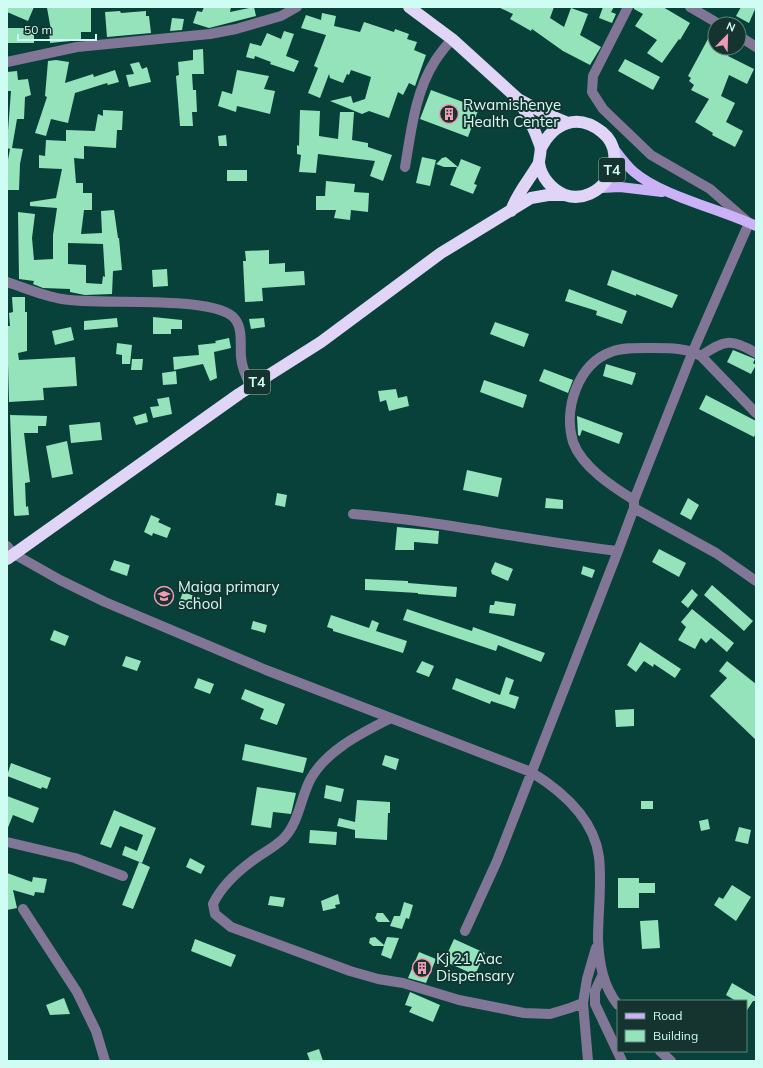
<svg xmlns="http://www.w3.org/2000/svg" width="763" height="1068" font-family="Mulish,sans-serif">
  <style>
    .building { fill: #94e3bb; fill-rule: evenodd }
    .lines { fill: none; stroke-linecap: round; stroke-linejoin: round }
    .minor { stroke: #827697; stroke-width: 10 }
    .major { stroke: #cbb2f6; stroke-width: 10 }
    .highway { stroke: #e0d5f6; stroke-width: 12 }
    .labels { text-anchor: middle; stroke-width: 4; stroke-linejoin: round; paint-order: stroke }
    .shield { fill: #15342f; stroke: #97c1b8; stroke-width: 1 }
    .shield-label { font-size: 14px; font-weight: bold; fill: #cffdf3 }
    .poi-label { font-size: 15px; fill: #cffdf3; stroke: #15342f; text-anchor: start }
  </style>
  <rect width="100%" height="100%" fill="#074139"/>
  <path class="building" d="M7,7h27l-6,14 -21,-9z
    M77,7h14v25h-10v8l-31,3 -1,-12 2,-1 -4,-22z
    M204,7h27l-1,5 24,-5 2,9 -47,12 -16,-5 4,-12 5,1z
    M498,7h56l-4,11 14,9 7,-19 17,6 -8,21 21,12 -11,18 -27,-14 -31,-22 -1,2 -21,-12 3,-5z
    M603,7h11l-3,5 5,2 -4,9 -13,-5z
    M634,7h29l27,16 -10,17 -1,-1 -17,24 -15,-10 10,-13 -22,-14 8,-12 -9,-5z
    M741,7h15l-7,16 -13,-7z
    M120,11l1,2 25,-2v5h3l2,17 -44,4 -2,-25z
    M322,13l14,3 -2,10 26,6 4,-10 30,10 1,-3 14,5 -2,5 10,3 -3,8 12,5 -11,31 -6,-3 -6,12 -5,-3 -9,26 -20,-7 -7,3 -32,-13 21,-5 2,7 12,-4 6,-22 -20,-7 -2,5 -2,-1 -4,9 -13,-5 -1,-4 -9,24 -12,-5 10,-25 -4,-2 12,-31 -25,-7 5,-13 15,5z
    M172,18l12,1 -2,11 -12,1z
    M7,28h18l-1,4h10v11h-27z
    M284,31l10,3 -8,22 13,5 -5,11 -24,-8 1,-2 -16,-6 -1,3 -8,-2 4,-14 11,3 6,-13 14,6z
    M709,37l6,3v8h18l-5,8 26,13 -7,15 -18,-9 -8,21 14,7 -9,19 17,9 -8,16 -23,-12 1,-2 -18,-11 14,-23 -18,-9 3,-5 -5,-4 2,-3 -3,-2z
    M203,49l1,25h-12l1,16h3l1,22h-5l1,14h-13l-4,-50 3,-1 -1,-13 15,-2v-10z
    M625,59l35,18 -7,13 -35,-19z
    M56,60l13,2 -4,21 28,-9 1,3 21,-7 4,12 -11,3 -1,-2 -32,10 -7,30 -17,-4 -5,17 -11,-3 12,-36 -2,-1 3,-35z
    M139,62l3,7 5,-2 4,15 -22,5 -3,-12 8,-1 -4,-10z
    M237,70l32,6 -5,13 11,2 -5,23 -33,-8 -1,6 -18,-6 4,-15 10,3z
    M17,71l1,9 10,-1 3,16 -6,2 -1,22h-7l-5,29 11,1 -3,15 -1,26h-12v-25l3,-16 -3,-1v-4l4,-53h-4v-19z
    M431,90l48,18 -11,29 -48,-18z
    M103,110l20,1 -1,19h-5l-1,18 -32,-2v13l-10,-1 2,25h7v10h9v17h-8l-3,24 21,-1 -1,-22 13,-1 4,28h1l3,32 -9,1 -1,23 -27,1 -15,-3v-3l-27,-1 -10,-4 1,-3 -15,-2 -1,-67 17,2 -3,24 2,22 19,-1v-24l4,-27 -27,-2v-4l26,-4 6,-29 -23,-1v-13l6,1 1,-16 20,1v-11l29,1 3,-17 5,2zM68,243l35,1 2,33 -2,-1 -1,8 -16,-1v-18l-18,-1z
    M300,110l20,1 -1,25 19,3 2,-27h14l-2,28 16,3v4l24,8 -9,26 -13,-5 5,-15 -57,-7 -2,19 -17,-1 2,-17 -4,-1v-9l2,1z
    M226,135l1,11h-8l-1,-10z
    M422,157l14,3 -6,26 -14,-3z
    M446,157l12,10 3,-8 20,8 -7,17 3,1 -4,9 -23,-9 7,-18h-13l-8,-3 6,-6z
    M227,170h20v11h-20z
    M326,181l29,3 -1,8 15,1 -1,19 -17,-2 -1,10 -16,-2 2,-8h-20v-14h9z
    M269,250v14l16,-1v9l19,-1 1,14 -43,3 1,13 -18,1 -2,-41h3l-1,-10z
    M167,269l1,17 -15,1 -1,-17z
    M612,270l66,25 -6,13 -36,-14v2l-29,-11z
    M569,289l58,22 -5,13 -26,-9 1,-4 -32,-10z
    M12,297h13v15h2v39l-9,2 1,7 56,-3 2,29 -34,2 1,12 -35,2 -2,-76h3l-1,-13 4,-1z
    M153,317l29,3v9h-11v5h-18z
    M117,318l1,9 -34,3v-9z
    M264,318l1,9 -14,2 -2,-10z
    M495,322l34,12 -5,13 -34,-13z
    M71,327l3,13 -19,5 -3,-14z
    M229,338l2,10 -17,4 3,26 -7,3 -7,-17 -29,6 -1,-13 26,-2 -1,-10 18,-2 -1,-2z
    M117,343l15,2 -2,19h-8v-9l-6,-1z
    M733,350l22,9 -2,4 3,2 -5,9 -24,-12z
    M132,359h11l-1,11h-11z
    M606,364l30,9 -4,12 -29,-9z
    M544,369l29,11 -5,13 -29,-12z
    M176,371l1,13 -14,1 -1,-12z
    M484,380l43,15 -4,13 -43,-16z
    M396,389l2,9 9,-2 2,10 -20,5 -3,-11 -6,2 -2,-11z
    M706,395l50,26v12l-2,4 -55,-28z
    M169,397l3,17 -19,4 -3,-11 9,-1 -2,-7z
    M146,413l2,9 -12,3 -3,-8z
    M10,415l37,1 -1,10h-8v7h-14l6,49 -5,1 1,24 2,-1 1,9 -14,1 -1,-1z
    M577,416l46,17 -4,11 -37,-14 -2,6 -2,-1z
    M100,422l2,18 -31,3 -2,-18z
    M67,441l6,33 -21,4 -6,-32z
    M467,470l35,8 -4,19 -35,-7z
    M277,493l10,2 -2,12 -10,-2z
    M546,498l17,2v9l-18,-1z
    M688,498l11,7 -8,15 -11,-6z
    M151,515l9,4 -2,3 13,6 -4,10 -14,-5 -1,3 -8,-4z
    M397,527l42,4 -1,13 -24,-2v8h-19z
    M659,549l27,14 -7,14 -27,-15z
    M114,560l16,5 -3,11 -17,-6z
    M495,562l18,7 -5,12 -16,-7 -1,-3z
    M583,566l12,4 -3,8 -11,-4z
    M365,579l43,2v2l49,4 -1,10 -38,-3v-1l-53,-3z
    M712,585l41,36 -9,10 -40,-36z
    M692,589l6,6 -10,13 -7,-6z
    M183,592l17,6 -3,9 -17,-7z
    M495,601l21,3 -2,12 -25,-3 1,-8h4z
    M407,609l65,22 1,-4 72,26 -4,9 -43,-17 -2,6 -93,-31z
    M692,609l42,34 -7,9 -16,-14 -5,5 -5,-5 -6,11 -17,-9 8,-13 -5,-5z
    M331,615l38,13 3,-8 7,3 -3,8 31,10 -4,12 -70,-22v-2l-6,-2z
    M253,621l14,4 -2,8 -14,-4z
    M54,630l15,6 -4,10 -15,-6z
    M640,642l41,27 -6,9 -21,-14 -1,3 -9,-6 -8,11 -9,-7z
    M126,656l15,5 -4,10 -15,-5z
    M422,661l12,5 -5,11 -13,-5z
    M727,661l29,23v56l-46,-44 17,-18 -8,-7z
    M506,677l8,3 -5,14 10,3 -4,12 -24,-8 -1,3 -38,-15 4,-11 44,17z
    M198,678l16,6 -4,10 -16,-6z
    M245,689l40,15 -8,21 -17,-6 4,-10 -23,-10z
    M634,709v17l-18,1 -1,-17z
    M245,744l62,14 -4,15 -61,-13z
    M385,755l14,4 -3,11 -14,-5z
    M11,763l40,15 -4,11 -5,-2 -1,2 -34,-13z
    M326,785l18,4 -3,13 -17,-4z
    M257,787l39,6 -5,21 -18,-2 -2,16 -20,-3z
    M7,796l32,12 -6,15 -20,-8 -6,15z
    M357,800l33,2v11h-2l-1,27 -32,-2v-8l-18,-4 2,-8 16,4z
    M641,801h12v8h-12z
    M114,810l42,18 -14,35 -20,-8 3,-9 12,5 6,-16 -23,-9 -9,22 -11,-4z
    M708,819l2,10 -9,2 -2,-10z
    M739,827l12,3 -3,14 -13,-3z
    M310,830l27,2 -1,13 -27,-2z
    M190,858l15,8 -4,8 -15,-7z
    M139,862l11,5 -17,42 -11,-4z
    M7,873l25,9 1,-5 14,2 -3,14 -9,-1 -1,4 -21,-6 4,18 -10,2z
    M618,878h21v5h16v10h-16v15h-21z
    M732,885l19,12 -15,24 -22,-16 5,-8 4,2z
    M338,894l2,10 -5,1 1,3 -13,3 -2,-10z
    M270,896l15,2 -2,9 -15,-2z
    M404,902l9,3 -4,14 -3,-1 -4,11 -12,-3 4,-10h6z
    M377,913h6l7,9h-12l-3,-4z
    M658,920l2,28 -18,1 -2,-28z
    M375,937l9,8 3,-8 12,1 -8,21 -10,-4 3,-9h-11l-4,-3 1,-5z
    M195,939l41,16 -5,12 -40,-16z
    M454,939l31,14 -10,22 -31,-14z
    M419,952l17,7 -10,24 -18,-5z
    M732,983l24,14v4h-3l-7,11v-11h-10l-10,-6z
    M410,992l30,13 -7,17 -24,-10 3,-5 -7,-2z
    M64,998l6,16 -20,1 -4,-10z
    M319,1049l4,12h-13l-3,-8z"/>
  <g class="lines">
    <path class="minor" d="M690,7l29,17
      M739,36l17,11
      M7,62l70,-15 133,-13 26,-5 45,-13 16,-9
      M405,167c6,-35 10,-75 30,-106 5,-8 11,-15 17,-22
      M7,282c18,6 37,14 55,17 35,7 153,-5 173,20 8,10 5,26 6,38 1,11 5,20 10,29
      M701,356c23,-16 30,-18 55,-3
      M634,500c-21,-13 -52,-33 -61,-58 -10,-33 5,-78 38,-90 12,-5 30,-4 43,-4 15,0 34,0 47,8l55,57
      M634,508l82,45 40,28
      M353,514c89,7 176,27 265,37
      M7,546l7,8 46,26 45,22 161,68 265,102c31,19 63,46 68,85 3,27 -1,55 -1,82 1,24 5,47 20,66
      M391,718c-29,15 -65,32 -81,62 -10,20 -11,42 -26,58 -10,10 -22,15 -32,23 -15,11 -31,26 -39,43l2,10 16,13 119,44 28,8 25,4 56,17 65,13 26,1 20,-6 13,-5
      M7,842l68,16 48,18
      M23,909l54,83 19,39 9,30
      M465,931l32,-70 121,-310 16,-43v-8l59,-149 56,-128 -39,-34 -59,-34 -48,-46 -11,-17 1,-16 35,-69
      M602,976l-7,15v13l27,57
      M660,1051l11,10
      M588,1061l-5,-58 4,-24 9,-31"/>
    <path class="major" d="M612,146c7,9 13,18 22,26 28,24 86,37 122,54
      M601,188l19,-1 42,5"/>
    <path class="highway" d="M409,7l43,32 66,60 26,14 24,10
      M518,99c9,15 16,29 22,46 2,6 -1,12 -1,18 2,14 13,27 26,32 35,12 68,-38 37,-63 -24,-19 -48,-10 -61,16
      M511,211c6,-18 19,-32 28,-48
      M7,559l232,-165 82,-52 120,-89 90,-55 17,-3h17"/>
  </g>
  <defs>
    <symbol id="building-ring" viewBox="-11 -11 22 22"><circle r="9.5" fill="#15342f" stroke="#f19ab3" stroke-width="1.5"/><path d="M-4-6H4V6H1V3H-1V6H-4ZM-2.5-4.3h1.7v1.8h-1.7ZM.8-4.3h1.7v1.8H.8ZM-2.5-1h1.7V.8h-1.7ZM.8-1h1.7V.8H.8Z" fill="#f19ab3"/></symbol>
    <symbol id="school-ring" viewBox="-11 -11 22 22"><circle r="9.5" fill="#15342f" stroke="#f19ab3" stroke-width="1.5"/><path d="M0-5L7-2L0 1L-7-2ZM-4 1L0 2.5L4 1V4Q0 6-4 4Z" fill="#f19ab3"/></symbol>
  </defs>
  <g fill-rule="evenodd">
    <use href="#building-ring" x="438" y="103" width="22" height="22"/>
    <use href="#school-ring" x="153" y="585" width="22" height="22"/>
    <use href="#building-ring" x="411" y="957" width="22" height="22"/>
  </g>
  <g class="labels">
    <g class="shield">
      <rect x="599" y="158" width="26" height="24" rx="3"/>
      <rect x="244" y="370" width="26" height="24" rx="3"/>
    </g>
    <g class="shield-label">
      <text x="612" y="175">T4</text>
      <text x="257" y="387">T4</text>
    </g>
    <g class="poi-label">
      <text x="463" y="110">Rwamishenye<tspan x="463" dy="17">Health Center</tspan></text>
      <text x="178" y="592">Maiga primary<tspan x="178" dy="17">school</tspan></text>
      <text x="436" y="964">Kj 21 Aac<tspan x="436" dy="17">Dispensary</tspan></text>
    </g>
  </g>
  <rect width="763" height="1068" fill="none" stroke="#cffdf3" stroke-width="16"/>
  <rect x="617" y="1000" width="130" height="52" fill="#15342f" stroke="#5f847d"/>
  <rect x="625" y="1013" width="20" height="6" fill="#cbb2f6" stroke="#5f847d"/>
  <text x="653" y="1020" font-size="12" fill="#cffdf3">Road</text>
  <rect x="625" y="1030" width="20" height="12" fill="#94e3bb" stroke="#5f847d"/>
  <text x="653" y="1040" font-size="12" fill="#cffdf3">Building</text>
  <g transform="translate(727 36) rotate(23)"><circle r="19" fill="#15342f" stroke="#5f847d"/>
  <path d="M0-3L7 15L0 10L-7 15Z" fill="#f19ab3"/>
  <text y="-6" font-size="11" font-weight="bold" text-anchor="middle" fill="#cffdf3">N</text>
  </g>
  <path d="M18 34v6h78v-6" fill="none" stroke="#cffdf3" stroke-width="2"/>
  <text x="24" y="34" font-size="12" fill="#cffdf3" stroke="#15342f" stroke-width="3" paint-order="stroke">50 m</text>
</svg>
